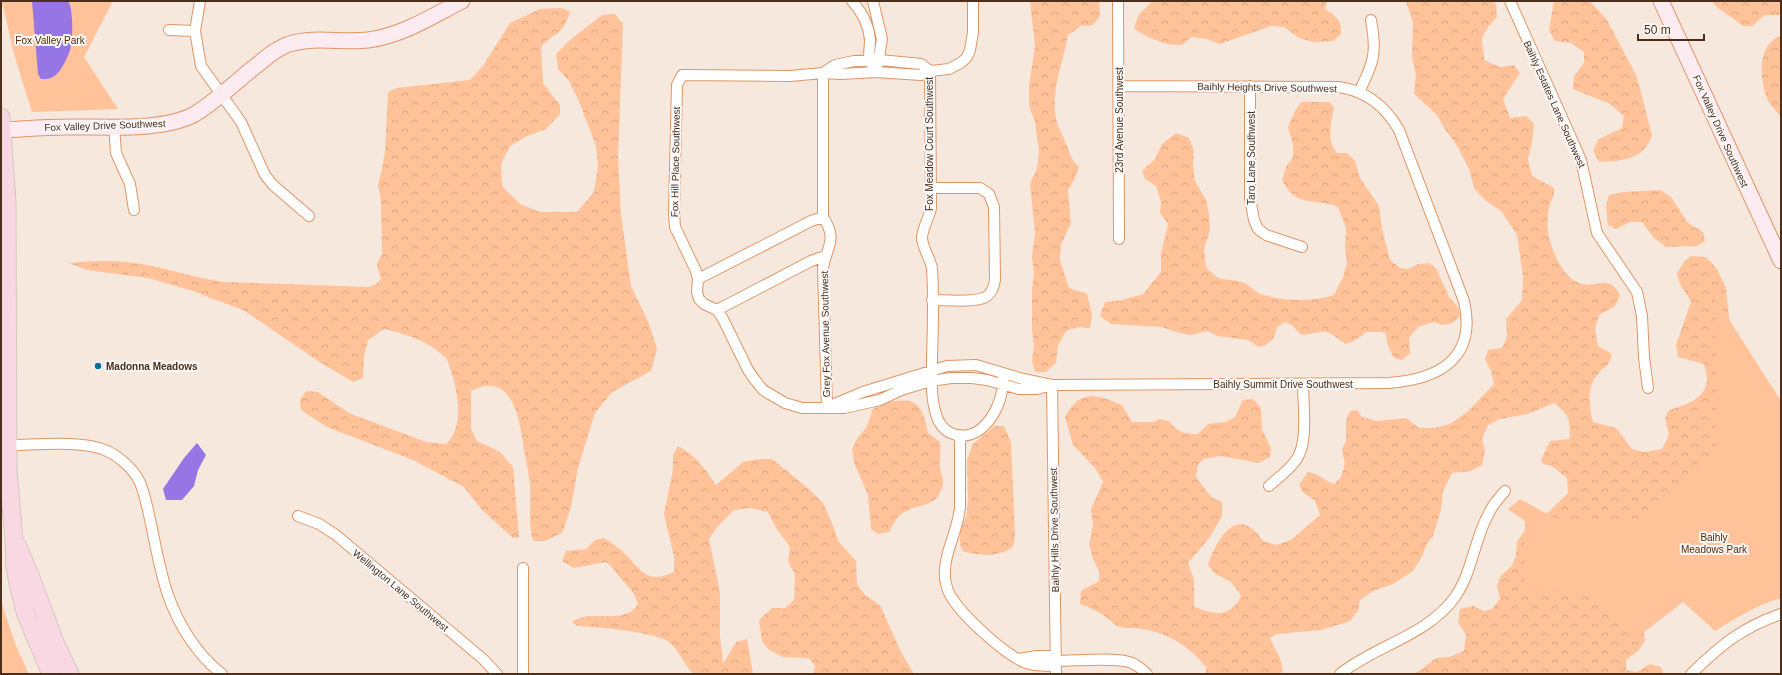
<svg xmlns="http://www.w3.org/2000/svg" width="1782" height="675" font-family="Arial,sans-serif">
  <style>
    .forest { fill: url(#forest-crowns) }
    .park { fill: #ffc299 }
    .water { fill: #9676e4 }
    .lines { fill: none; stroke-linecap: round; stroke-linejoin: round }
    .street-casing { stroke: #df9665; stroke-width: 12 }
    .secondary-casing { stroke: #df9665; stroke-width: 17 }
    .primary-casing { stroke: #d0c9c3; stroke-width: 19 }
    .street { stroke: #fff; stroke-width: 10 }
    .secondary { stroke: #fcebf1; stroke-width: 15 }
    .primary { stroke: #f9d7e3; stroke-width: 17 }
    .poi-dot { fill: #05719d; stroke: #f8f8f8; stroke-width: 1.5 }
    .labels { text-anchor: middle; stroke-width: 4; stroke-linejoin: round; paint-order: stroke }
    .park-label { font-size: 10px; fill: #532906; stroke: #f8f8f8 }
    .street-label { font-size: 10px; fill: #4c2f1a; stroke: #f8f8f8 }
    .poi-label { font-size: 10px; font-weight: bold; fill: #4c2f1a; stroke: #f8f8f8; text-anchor: start }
  </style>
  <defs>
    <pattern id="forest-crowns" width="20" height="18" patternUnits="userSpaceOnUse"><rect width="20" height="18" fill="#ffc299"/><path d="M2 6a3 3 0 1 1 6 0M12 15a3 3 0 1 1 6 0" fill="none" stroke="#dca783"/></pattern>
  </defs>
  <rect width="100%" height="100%" fill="#f7e8de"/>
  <path class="forest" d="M1030,1h69l1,15 -7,9 -12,1 -13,9c-5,29 -20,61 -10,91 2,5 5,10 7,15 6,13 3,15 14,26l-5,13 -6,10 3,33 -10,22 -1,15 9,28 18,6 5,21 -2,13 -10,-1 -13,3 -9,15 -2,18 -10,9h-11l-3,-12 2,-14 -2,-16v-41l2,-15 -2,-17 3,-24 -5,-50 7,-14 2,-19 -4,-28 -6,-16v-20l6,-40z
    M1153,1h174l-2,8c11,8 17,10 16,25l-8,7 -20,1 -14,-4 -15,-11 -13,-1 -51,18 -14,-5 -15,-2c-3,3 -7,7 -10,8 -12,2 -39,-9 -47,-17l5,-14z
    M1406,1h87l3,3 1,13c-6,6 -15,16 -15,24 1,7 2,12 2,19l16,7 14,-2 6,8 -17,26 7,19 16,-2 8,8 -2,18 -4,17 4,17 22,12c1,10 -4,12 -5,20 -1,7 -2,15 -1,22 2,18 14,49 34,54 16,4 27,-10 38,11l-5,11 -16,9 -4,14 3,17 14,8c-4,15 -6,10 -14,20 -12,13 -9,32 -5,48l23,6 16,21 13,3 17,-3 7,-14 -4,-17 4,-8c15,-4 37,-11 38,-30 0,-5 -2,-11 -3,-16l-26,-7 -2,-12 15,-43c-6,-13 -12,-14 -14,-29l7,-11 7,-6 15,1 11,12 9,19 4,38 24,39 -111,262 2,14 -7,10 -12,9v10l11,2 13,-8 11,3 2,7h-250l8,-4 15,-12 13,-1 15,-6 2,-17 -8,-11 2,-14 13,-3 11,5 8,-2 8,-10 -3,-13 4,-11 10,-8 5,-11 1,-15 7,-9 8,-4 36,-35 -1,-15 -15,-12 -9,-2 -2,-4 9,-19 20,-2c-1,-21 1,-22 -16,-36l-23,10 -31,6 -12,6 -6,13 3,13 -3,14 -11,6 -19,2 -9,18 -2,19 -8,26 -5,6 -7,16 -8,13 -20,13 -20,7 -13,9 -2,11 -8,10 -29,9 -44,4 -7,4c5,13 14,21 12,36h-77l2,-6c-17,-21 -38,-35 -65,-39 -7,-2 -15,0 -22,-2 -7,-3 -11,-8 -17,-12 -7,-5 -15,-8 -23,-11l1,-13 18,-10v-10l-6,-12 -4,-15 4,-20 -2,-15 12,-27 -7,-13 -23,-24 -8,-28c14,-28 32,-23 57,-12l10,17h21l6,-3 10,2c8,11 15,13 29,13l10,-10 17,-2 10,-5 8,-17 10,-1 8,9 1,21 9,19 -1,9 -11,6 -38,-7 -17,3 -6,5 -2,13 15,20 11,5v14l-12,21 -22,26 6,17v27c13,4 26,11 38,1 5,-4 7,-7 9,-13l-10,-13 -17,-9 -6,-8c9,-27 30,-62 55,-24l13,4 15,-5 29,-25 -5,-14 -12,-9 -4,-7 9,-13c11,1 16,9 26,12l7,-7 4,-13 -3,-15 4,-8v-20l4,-10 7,-1 5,7 15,4 29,-3 13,10h15l16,-4 17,-12 27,-28 -3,-13 -6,-12 3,-9 14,-2 5,-11 -1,-18 16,-19 1,-23 -6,-42 -15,-23 -17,-12 -11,-12 -5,-19 -13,-25 -10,-13 -9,-16 -23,-21 2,-19 -4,-18 1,-34z
    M1554,1h36l17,19 30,57 15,58c-8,25 -30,26 -53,27l-6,-12 6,-11 23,-11 2,-12 -14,-12 -37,-15 1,-13 10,-13v-11l-13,-9 -16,-2 -6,-11z
    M1711,1h70v14h-16l-13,11h-9c-9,-8 -25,-16 -32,-25z
    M562,8l8,4c-2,6 -5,14 -9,18 -7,6 -14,10 -20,17l2,36 17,22v9l-14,15 -21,8 -15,9 -9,18 1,22 18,18 20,8h37l17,-20 4,-26 -2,-20 -18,-47 -9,-18 -11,-12 -2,-15 14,-14 32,-25 13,-1 8,10 -5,134 3,56 10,72 18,38 8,25 -6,22 -39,21 -17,21 -17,55 -7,39 -9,26 -17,8h-12c-5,-18 -2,-36 -3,-55 -1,-12 -4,-24 -6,-36 -4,-29 -11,-81 -53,-59v38l6,12 23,11 13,15 6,70 -6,1 -31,-28 -18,-23 -51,-27 -86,-33 -26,-17 -1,-10 6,-9 12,1 31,21 77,29 20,2c19,-18 12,-51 5,-73 -2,-5 -3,-11 -6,-14 -19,-17 -37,-22 -61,-28l-16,11 -4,17 -1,21 -10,4 -32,-19 -76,-52 -55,-21 -42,-12 -61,-8 -18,-7c27,-3 57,-3 83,3 25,5 48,13 73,16l144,5 7,-3 5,-5 -4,-14 5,-12 -1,-52 -3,-16 4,-16 3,-17 3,-60 9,-4 73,-8 13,-14 27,-43 30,-14z
    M1781,35v83c-4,-7 -12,-13 -14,-20 -8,-21 -10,-53 14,-63z
    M1301,102h28l5,6c-3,16 -8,32 3,45h10l8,8 5,17 19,28 3,23 8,31 10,8 8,1 10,-5 11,-1 7,5 13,29 9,10 2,9 -8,7 -10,2 -8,-3 -16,5 -9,11 1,15 -8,7 -8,-2 -6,-12 -3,-14h-18l-13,9 -9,3c-6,-5 -16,-14 -25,-12 -7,1 -12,3 -19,3l-9,-10 -7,-3 -8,5c-3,13 -6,16 -18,20l-11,-7 -31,-4 -9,-5 -18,4 -10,-2 -18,-6 -51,-3 -11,-8 5,-14 17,-2 21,-6 18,-22v-18l7,-30 -8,-11 1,-12 -5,-15 -11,-7 -3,-8 13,-12 7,-15 14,-11 13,5 5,13 -1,13 2,17 11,19 3,14 1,16 -6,19 2,18c16,17 16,10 36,15 7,2 13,11 21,13 23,6 49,7 71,0l9,-18 4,-14 -2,-16 1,-19 -8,-21c-24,-10 -42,2 -56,-27l4,-13 7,-10v-13l-5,-17 7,-16z
    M1660,190l11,7 17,26 15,9 2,9 -8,5 -31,1 -12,-9 -12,-16h-12l-14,7 -8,-4 -2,-18 3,-12 14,-3z
    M895,401c5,0 10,-1 14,0 13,2 17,21 19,32l12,9c1,8 0,16 0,24 0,6 4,12 3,18 -5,25 -23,18 -40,29 -7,4 -10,12 -14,19l-11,2 -7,-5 -3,-34 -14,-32 -2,-14 6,-12 8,-9 7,-19 9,-6z
    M995,426h9l7,16 4,94 -2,11c-17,11 -30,8 -49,5l-4,-7v-13l7,-18 1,-16 -1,-38 6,-16z
    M678,446c19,11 26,21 38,39l27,-23 16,-3h13l37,30 14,14 9,20 6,18 18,20 1,23 8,11 15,10 21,47 13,22h-101l2,-8 -6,-8 -26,-1 -14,-7 -7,-9 -3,-21 13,-12h13l9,-8 1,-25 -7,-14 2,-14 -14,-19 -8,-16 -18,-4 -16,2 -17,17 -8,12 11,53v44l3,28 13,-22 11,-3 6,35h-60c-9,-10 -14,-24 -24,-32 -12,-10 -73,-15 -91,-16l-6,-4c3,-2 7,-4 11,-5 19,-4 43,6 55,-13l-4,-10 -24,-29 -4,-3 -32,6 -12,-7 4,-10 20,-2 9,-9 9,-2c6,4 13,8 18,13 19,17 23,35 52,21v-15l-10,-43 9,-45v-14z"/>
  <path class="park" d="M2,1h111l-29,56 34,52 -86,3 -18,-58z
    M1716,299l65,102v197c-24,7 -45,20 -66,33l-32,-29 -44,34 -41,-33 -8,-12 -66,-1 1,-69 -17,-12 12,-10 40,22 76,-1 81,-68z
    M1,601l15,45 13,28h-28z"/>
  <path class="water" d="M32,1h36c6,8 5,43 1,52 -3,8 -10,22 -18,25 -3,1 -7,1 -10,1l-3,-5z
    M197,443l9,12 -8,15 -4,16 -12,14h-16l-3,-11 21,-31z"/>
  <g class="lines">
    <defs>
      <path id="street" d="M200,1l-5,30 6,35 40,56 24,53 8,10 36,31
        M852,1c10,11 17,24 18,39 0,9 -3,17 2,25
        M873,1l9,38 -4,25
        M973,1v31l-3,18 -3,7 -5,5 -13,7 -19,2 -9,4 -45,-3 -35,2 -18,-1 -33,3 -108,-1 -5,10 -3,128 1,14 21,44 2,8 -1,13 2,7 5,5 13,6 6,9 25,51 7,10 8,10 22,13 17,5h42l36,-8 21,-10 30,-9 20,-3h21l15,2 32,9h18l15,-4
        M1118,1l1,238
        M1510,1l71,159 16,73 40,59 5,24 2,42 4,30
        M169,30l26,1
        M930,71l1,137c-2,10 -8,19 -9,29 0,12 9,21 10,32 2,29 1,59 0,88 0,22 -2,43 6,63 4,8 10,13 18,15 29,6 48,-32 47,-56
        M823,73v144c15,23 4,28 0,51l4,139
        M823,73l12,-8 19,-4 26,-1 41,4 9,7
        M1250,86v112l4,22 4,9 8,6 36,12
        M1359,92c15,-30 18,-39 12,-72
        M114,126l2,27 14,31 4,26
        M930,188h50l9,6 5,13 1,73c-1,7 -3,13 -9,17 -12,6 -40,3 -54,3
        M698,279l113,-58 12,-4
        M717,310l94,-49 14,-5
        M1052,385l4,289
        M827,407l36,-15 84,-26 29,-1 47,14 29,6 337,-2c51,-4 88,-25 75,-82l-65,-171c-13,-23 -32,-39 -60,-43l-220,-1
        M960,435v72c-2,25 -17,46 -15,71 1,7 3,15 7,20 12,19 53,57 74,65 9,3 20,3 30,3
        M8,445c27,0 72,-5 97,5 12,5 25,16 32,27 7,11 9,25 12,38 6,26 10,54 19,80 10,29 29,60 54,79
        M1269,486c10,-9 22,-17 29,-29 10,-18 5,-52 5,-73
        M298,516l21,8 17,11 147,124 14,15
        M1019,659l18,-3h18
        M1056,661c19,0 56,-4 73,1 7,2 13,7 18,12
        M523,674v-106
        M1340,674c36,-29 87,-38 115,-77 18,-26 19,-58 34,-84 4,-9 10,-15 16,-22
        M1691,674c30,-29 50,-46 90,-60"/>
      <path id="secondary" d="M1661,1l120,260
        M3,130c21,-1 42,-3 63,-3 38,-1 96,5 129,-13 20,-12 43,-34 62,-49 10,-8 20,-17 32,-21 26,-8 53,-1 79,-4 34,-4 64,-24 94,-39"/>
      <path id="primary" d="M1,117l6,85 1,268 6,70 1,27 4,22 7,26 25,59
        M17,545l13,30 26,70 14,29"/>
    </defs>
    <use href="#street" class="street-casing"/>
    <use href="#secondary" class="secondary-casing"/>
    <use href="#primary" class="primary-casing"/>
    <use href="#street" class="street"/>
    <use href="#secondary" class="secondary"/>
    <use href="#primary" class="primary"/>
  </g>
  <circle class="poi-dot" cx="98" cy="366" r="4"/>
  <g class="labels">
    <g class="park-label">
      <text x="50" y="44">Fox Valley Park</text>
      <text x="1714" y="541">Baihly<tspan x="1714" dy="12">Meadows Park</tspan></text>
    </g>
    <g class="street-label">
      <text transform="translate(1267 87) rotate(1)" y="4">Baihly Heights Drive Southwest</text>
      <text transform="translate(1555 104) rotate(66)" y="4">Baihly Estates Lane Southwest</text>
      <text transform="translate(1119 120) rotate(-90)" y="4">23rd Avenue Southwest</text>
      <text transform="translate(105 125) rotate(-2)" y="4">Fox Valley Drive Southwest</text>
      <text transform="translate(1721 131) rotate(66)" y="4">Fox Valley Drive Southwest</text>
      <text transform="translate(929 144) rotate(-90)" y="4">Fox Meadow Court Southwest</text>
      <text transform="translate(1251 158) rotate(-90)" y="4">Taro Lane Southwest</text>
      <text transform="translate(675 162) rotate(-89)" y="4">Fox Hill Place Southwest</text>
      <text transform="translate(825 334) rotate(-91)" y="4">Grey Fox Avenue Southwest</text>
      <text x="1283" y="388">Baihly Summit Drive Southwest</text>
      <text transform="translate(1054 530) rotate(-91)" y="4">Baihly Hills Drive Southwest</text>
      <text transform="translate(401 590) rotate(40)" y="4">Wellington Lane Southwest</text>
    </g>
    <g class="poi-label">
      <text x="106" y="370">Madonna Meadows</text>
    </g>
  </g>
  <rect width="1782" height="675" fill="none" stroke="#4c2f1a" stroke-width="4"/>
  <path d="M1638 34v6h66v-6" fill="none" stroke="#4c2f1a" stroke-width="2"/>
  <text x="1644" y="34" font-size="12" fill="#4c2f1a" stroke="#f8f8f8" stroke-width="3" paint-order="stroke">50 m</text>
</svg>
